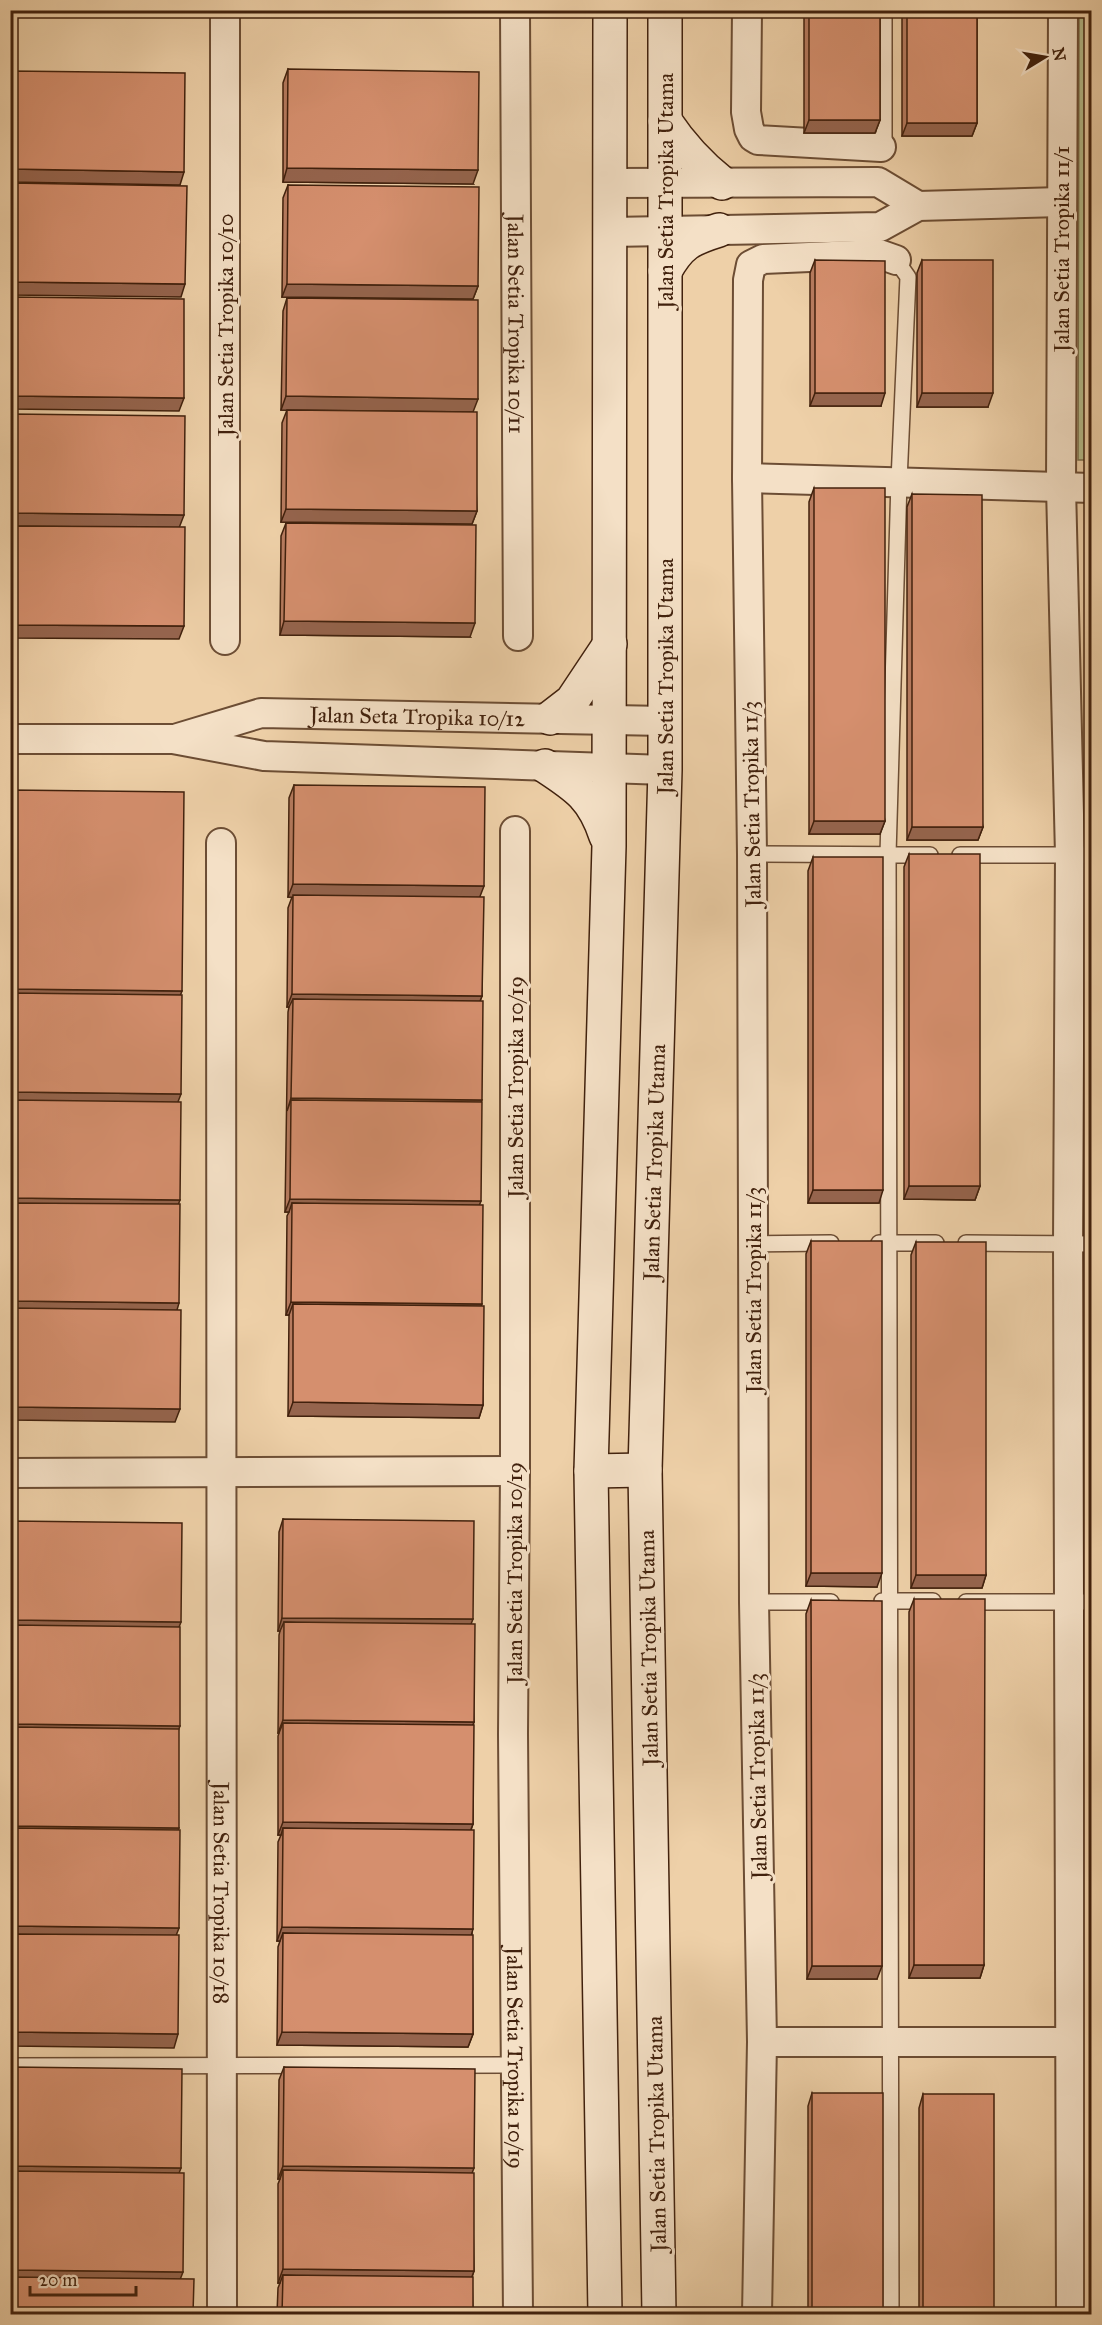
<svg xmlns="http://www.w3.org/2000/svg" width="1102" height="2325" font-family="'IM FELL Great Primer',serif">
  <style>
    .green { fill: #b5bc8a; stroke: #7b6e4c; stroke-width: 1.5 }
    .lines { fill: none; stroke-linecap: round; stroke-linejoin: round }
    .service-casing { stroke: #6c4d34; stroke-width: 18 }
    .minor-casing { stroke: #6c4d34; stroke-width: 32 }
    .secondary-casing { stroke: #41210d; stroke-width: 36 }
    .service { stroke: #f4e0c6; stroke-width: 15 }
    .minor { stroke: #f4e0c6; stroke-width: 28 }
    .secondary { stroke: #f4e0c6; stroke-width: 33 }
    .wall { fill: #b77b5f; stroke: #41210d; stroke-width: 1.5 }
    .shaded-wall { fill: #95644d; stroke: #41210d; stroke-width: 1.5 }
    .building { fill: #d58f6e; stroke: #41210d; stroke-width: 1.5 }
    .labels { text-anchor: middle; stroke-width: 6; stroke-linejoin: round; paint-order: stroke }
    .street-label { font-size: 22px; fill: #41210d; stroke: #f4e0c6 }
  </style>
  <rect width="100%" height="100%" fill="#eed0a8"/>
  <filter id="stains"><feTurbulence type="fractalNoise" baseFrequency=".00333" numOctaves="4"/><feColorMatrix values="0 0 0 0 .2 0 0 0 0 .09 0 0 0 0 .02 0 0 0 .5 -.17"/></filter>
  <radialGradient id="worn" r=".72"><stop offset=".6" stop-color="#630" stop-opacity="0"/><stop offset="1" stop-color="#630" stop-opacity=".3"/></radialGradient>
  <path class="green" d="M1091,10l1,450h-14l1,-449z"/>
  <g class="lines">
    <defs>
      <path id="service" d="M881,147l3,-6v-131
        M752,854l178,1
        M960,855h132
        M879,1243h57
        M966,1243l126,1
        M752,1244l79,-1
        M882,1601h51
        M754,1602h77
        M966,1602h126
        M10,2066l506,-1
        M891,2314l-3,-1460 11,-373 9,-204 -12,-17"/>
      <g id="minor">
        <path id="s1" d="M515,10l3,626"/>
        <path d="M747,10l-1,102 3,17 4,8 5,3 123,7"/>
        <path d="M1063,10l-2,477 9,368 -2,389 3,1070"/>
        <path d="M610,183l268,-1 40,24"/>
        <path d="M610,232l270,-5 38,-21 143,-4"/>
        <path d="M747,478l345,10"/>
        <path d="M225,640v-630"/>
        <path id="s2" d="M178,738l83,-25 404,8"/>
        <path d="M10,739h163l91,17 401,14"/>
        <path id="s3" d="M515,831v640l-2,263 5,580"/>
        <path id="s4" d="M221,843l1,1471"/>
        <path d="M10,1473l505,-2"/>
        <path d="M762,2042h330"/>
        <path d="M757,2314l5,-272 -8,-440 -2,-748 -5,-376 1,-198 3,-15 12,-6 116,-5 17,6"/>
      </g>
      <g id="secondary">
        <path d="M665,121c16,24 34,44 57,62"/>
        <path d="M665,271c15,-27 25,-32 54,-41"/>
        <path d="M550,718l22,-17 38,-57"/>
        <path d="M545,766c32,21 48,31 61,70"/>
        <path d="M591,1471l54,-1"/>
        <path d="M605,2314l-14,-843 18,-625 1,-836"/>
        <path id="s5" d="M659,2314l-14,-844 20,-700v-760"/>
      </g>
    </defs>
    <use href="#service" class="service-casing"/>
    <use href="#minor" class="minor-casing"/>
    <use href="#secondary" class="secondary-casing"/>
    <use href="#service" class="service"/>
    <use href="#minor" class="minor"/>
    <use href="#secondary" class="secondary"/>
  </g>
  <path class="wall" d="M804,10h76v110l-5,13h-71z
    M902,10h75v113l-5,13h-70z
    M288,69l185,115 -190,-2v-99z
    M288,185l190,101 -5,13 -191,-2 1,-99z
    M815,260l66,146h-71v-133z
    M922,260l66,147h-71v-134z
    M287,298l186,114 4,99 -5,13 -191,-2 1,-99 5,-13 177,2 -183,-2 2,-99z
    M814,488l71,333 -5,13h-71v-332z
    M912,494l71,333 -5,13h-71v-333z
    M286,523l184,114 -190,-2 1,-99z
    M294,785l186,112 2,99 -2,5 1,101 -2,103 4,200 -4,13 -191,-2 1,-101h-3l1,-99 2,-4h-4l3,-200 1,-5h-2l1,-99 4,-11h-4l1,-99z
    M909,854l71,332 -5,14 -71,-1v-332z
    M813,857l66,346h-71v-332z
    M811,1241l66,346 -71,-1v-332z
    M916,1242l70,333 -4,13h-71v-333z
    M283,1519l188,105 3,98 -1,3v99l-2,6 2,204 -5,13 -191,-2 1,-98 2,-6h-3l1,-99 3,-7h-3v-99l1,-3h-1l1,-98 1,-4h-2l1,-99z
    M914,1599l70,366 -4,13h-71v-366z
    M811,1600l66,379h-70l-1,-365z
    M284,2067l188,106 2,98 -2,6 1,37h-196l1,-26 2,-5h-2v-99l2,-5h-2l1,-99z
    M812,2093l71,221h-75v-208z
    M923,2094l71,220h-75v-206z"/>
  <path class="shaded-wall" d="M809,120h71l-5,13h-71z
    M907,123h70l-5,13h-70z
    M287,168l191,2 -5,14 -190,-2z
    M10,169l174,3 -4,13 -170,-3z
    M10,282l175,2 -4,13 -171,-2z
    M287,284l191,2 -5,13 -191,-2z
    M815,393h70l-4,13h-71z
    M922,393h71l-5,14h-71z
    M10,396l174,2 -5,13 -169,-2z
    M286,396l192,3 -5,13 -192,-2z
    M286,509l191,2 -5,13 -191,-2z
    M10,513l174,2 -5,13 -169,-2z
    M284,621l191,2 -5,14 -190,-2z
    M10,625l174,1 -5,13 -169,-1z
    M814,821h71l-5,13h-71z
    M912,827h71l-5,13h-71z
    M293,884l191,2 -5,13 -191,-2z
    M10,989l172,2 -5,13 -167,-2z
    M292,994l190,2 -5,13 -184,-10 -4,8h-2z
    M10,1092l171,2 -5,13 -166,-2z
    M291,1098l191,2 -5,13 -186,-13 -4,11z
    M909,1186h71l-5,14 -71,-1z
    M813,1190h70l-4,13h-71z
    M10,1198l170,2 -5,13 -165,-1z
    M290,1199l191,2 -5,13 -184,-11 -3,9h-4z
    M10,1301l169,2 -4,14 -165,-2z
    M291,1302l191,2 -5,13 -184,-13 -4,11h-3z
    M293,1402l190,3 -4,13 -191,-2z
    M10,1407l170,2 -5,13 -165,-2z
    M811,1573h71l-5,14 -71,-1z
    M916,1575h70l-4,13h-71z
    M282,1618l191,1 -5,13 -184,-10 -4,9h-2z
    M10,1620l171,2 -5,13 -166,-2z
    M283,1720l191,2 -5,13 -186,-12 -4,10h-1z
    M10,1724l170,2 -5,13 -165,-1z
    M283,1822l190,2 -5,13 -185,-9 -2,7h-3z
    M10,1826l169,2 -5,13 -164,-2z
    M10,1926l169,2 -5,13 -164,-1z
    M282,1927l191,2 -4,14 -186,-10 -3,8h-3z
    M914,1965h70l-4,13h-71z
    M812,1966h70l-5,13h-70z
    M10,2032l168,2 -4,14 -164,-2z
    M282,2032l191,2 -5,13 -191,-2z
    M10,2166l171,2 -5,13 -166,-1z
    M283,2166l191,2 -5,13 -186,-11 -3,9h-2z
    M283,2269l191,2 -5,14 -186,-10 -3,8h-2z
    M10,2270l173,2 -5,13 -168,-2z"/>
  <path class="building" d="M809,10h71v110h-71z
    M907,10h70v113h-70z
    M288,69l191,3 -1,98 -191,-2z
    M10,71l175,2 -1,99 -174,-3z
    M10,183l177,3 -2,98 -175,-2z
    M288,185l191,2 -1,99 -191,-2z
    M815,260l70,1v132h-70z
    M922,260h71v133h-71z
    M10,297l174,2v99l-174,-2z
    M287,298l191,2v99l-192,-3z
    M287,410l190,2v99l-191,-2z
    M10,414l175,2 -1,99 -174,-2z
    M814,488h71v333h-71z
    M912,494l70,1 1,332h-71z
    M286,523l190,2 -1,98 -191,-2z
    M10,526l175,1 -1,99 -174,-1z
    M294,785l191,2 -1,99 -191,-2z
    M10,790l174,2 -2,199 -172,-2z
    M909,854h71v332h-71z
    M813,857h70v333h-70z
    M293,895l191,2 -2,99 -190,-2z
    M10,993l172,2 -1,99 -171,-2z
    M293,999l190,2 -1,99 -191,-2z
    M10,1100l171,2 -1,98 -170,-2z
    M291,1100l191,2 -1,99 -191,-2z
    M10,1203l170,1 -1,99 -169,-2z
    M292,1203l191,2 -1,99 -191,-2z
    M811,1241h71v332h-71z
    M916,1242h70v333h-70z
    M293,1304l191,2 -1,99 -190,-3z
    M10,1308l171,2 -1,99 -170,-2z
    M283,1519l191,2 -1,98 -191,-1z
    M10,1521l172,2 -1,99 -171,-2z
    M914,1599h71l-1,366h-70z
    M811,1600l71,1v365h-70z
    M284,1622l191,2 -1,98 -191,-2z
    M10,1625l170,2v99l-170,-2z
    M283,1723l191,2 -1,99 -190,-2z
    M10,1727l169,2v99l-169,-2z
    M10,1828l170,2 -1,98 -169,-2z
    M283,1828l191,2 -1,99 -191,-2z
    M283,1933l190,2v99l-191,-2z
    M10,1934l169,1 -1,99 -168,-2z
    M10,2067l172,2 -1,99 -171,-2z
    M284,2067l191,2 -1,99 -191,-2z
    M812,2093h71v221h-71z
    M923,2094h71v220h-71z
    M283,2170l191,3v98l-191,-2z
    M10,2171l174,2 -1,99 -173,-2z
    M283,2275l190,2v37h-191z
    M10,2277l184,2 -1,35h-183z"/>
  <g class="labels">
    <g class="street-label">
      <text transform="translate(665 191) rotate(-90)" y="8">Jalan Setia Tropika Utama</text>
      <text transform="translate(1061 249) rotate(-90)" y="8">Jalan Setia Tropika 11/1</text>
      <text dy="8" stroke="none"><textPath href="#s1" startOffset="314">Jalan Setia Tropika 10/11</textPath></text>
      <text transform="translate(225 325) rotate(-90)" y="8">Jalan Setia Tropika 10/10</text>
      <text dy="8" stroke="none"><textPath href="#s5" startOffset="1638">Jalan Setia Tropika Utama</textPath></text>
      <text dy="8" stroke="none"><textPath href="#s2" startOffset="243">Jalan Seta Tropika 10/12</textPath></text>
      <text transform="translate(751 804) rotate(-91)" y="8">Jalan Setia Tropika 11/3</text>
      <text transform="translate(515 1087) rotate(-90)" y="8">Jalan Setia Tropika 10/19</text>
      <text dy="8" stroke="none"><textPath href="#s5" startOffset="1152">Jalan Setia Tropika Utama</textPath></text>
      <text transform="translate(753 1290) rotate(-90)" y="8">Jalan Setia Tropika 11/3</text>
      <text transform="translate(514 1573) rotate(-90)" y="8">Jalan Setia Tropika 10/19</text>
      <text transform="translate(648 1648) rotate(-91)" y="8">Jalan Setia Tropika Utama</text>
      <text transform="translate(757 1776) rotate(-91)" y="8">Jalan Setia Tropika 11/3</text>
      <text dy="8" stroke="none"><textPath href="#s4" startOffset="1050">Jalan Setia Tropika 10/18</textPath></text>
      <text dy="8" stroke="none"><textPath href="#s3" startOffset="1227">Jalan Setia Tropika 10/19</textPath></text>
      <text transform="translate(656 2134) rotate(-91)" y="8">Jalan Setia Tropika Utama</text>
    </g>
  </g>
  <rect width="1102" height="2325" fill="none" stroke="#eed0a8" stroke-width="36"/>
  <rect x="12" y="12" width="1078" height="2301" fill="none" stroke="#41210d" stroke-width="3"/>
  <rect x="18" y="18" width="1066" height="2289" fill="none" stroke="#41210d" stroke-width="1.5"/>
  <g transform="translate(1045 57) rotate(79)" stroke="#f4e0c6" stroke-width="4.5" paint-order="stroke">
  <path d="M0-4.5L10 22L0 15L-10 22Z" fill="#41210d"/>
  <text y="-9" font-size="16" font-weight="bold" text-anchor="middle" fill="#41210d">N</text>
  </g>
  <path d="M30 2286v9h106v-9" fill="none" stroke="#41210d" stroke-width="3"/>
  <text x="39" y="2286" font-size="18" fill="#41210d" stroke="#f4e0c6" stroke-width="4.5" paint-order="stroke">20 m</text>
  <rect width="100%" height="100%" filter="url(#stains)"/>
  <rect width="100%" height="100%" fill="url(#worn)"/>
</svg>
